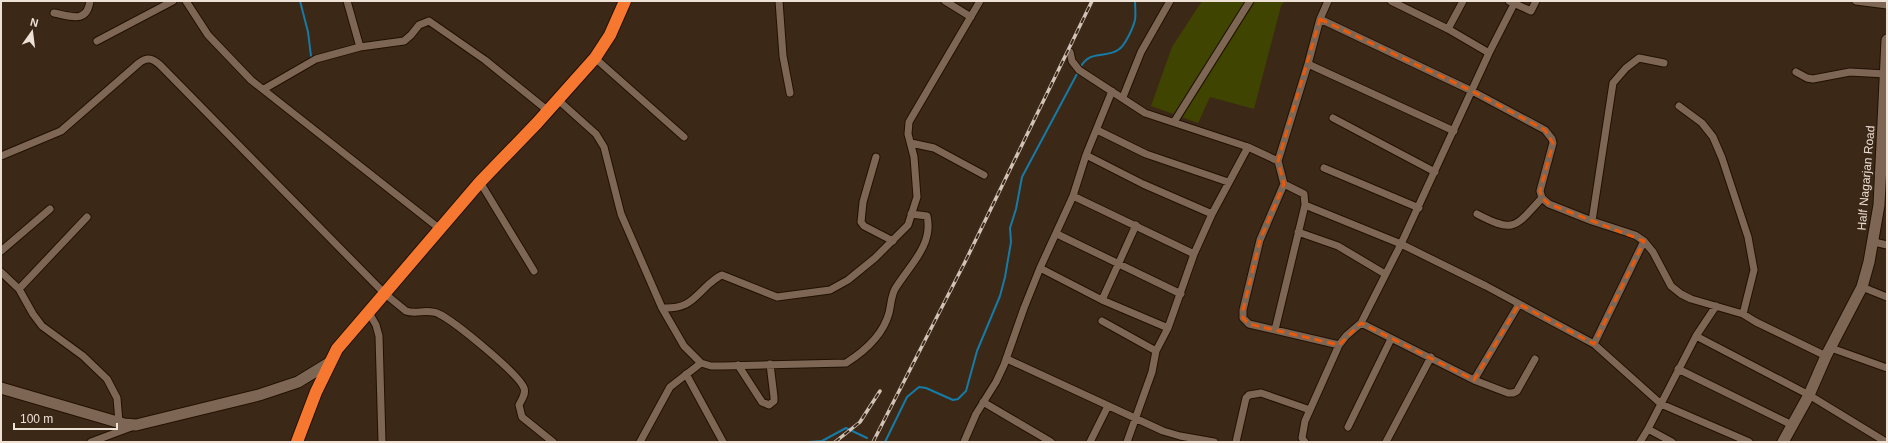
<svg xmlns="http://www.w3.org/2000/svg" width="1888" height="443" font-family="Arial,sans-serif">
  <style>
    .green { fill: #3f4400 }
    .lines { fill: none; stroke-linecap: round; stroke-linejoin: round }
    .stream { stroke: #167ba6; stroke-width: 2 }
    .street-casing { stroke: #221002; stroke-width: 9 }
    .secondary-casing { stroke: #221002; stroke-width: 13 }
    .highway-casing { stroke: #221002; stroke-width: 14 }
    .street { stroke: #7d6654; stroke-width: 7 }
    .secondary { stroke: #7d6654; stroke-width: 11 }
    .highway { stroke: #f67830; stroke-width: 12 }
    .rail-casing { stroke: #d1c3b7; stroke-width: 3.5 }
    .rail { stroke: #3c2817; stroke-width: 2; stroke-dasharray: 6; stroke-linecap: butt }
    .marked { fill: none; stroke: #e8590c; stroke-width: 3; stroke-dasharray: 8 5; stroke-linejoin: round }
    .labels { text-anchor: middle; stroke-width: 4; stroke-linejoin: round; paint-order: stroke }
    .street-label { font-size: 12px; fill: #eee1d6; stroke: #3c2817 }
  </style>
  <rect width="100%" height="100%" fill="#3c2817"/>
  <path class="green" d="M1202,1h83l-4,5 -27,103 -44,-12 -12,26 -47,-17 21,-59z"/>
  <g class="lines">
    <path class="stream" d="M300,1l8,31 3,24
      M1080,68c10,-19 24,-9 38,-18 7,-4 15,-22 17,-30 1,-6 0,-13 0,-19
      M785,442h11
      M808,442l14,-1 24,-13 21,10
      M875,442h1
      M885,442l22,-45 12,-10 7,1 27,12 5,-1 8,-8 11,-40 23,-55 5,-19 6,-35 -1,-14 6,-19 6,-32 56,-105"/>
    <defs>
      <path id="street" d="M186,1l22,34 43,45 189,149
        M347,1l13,46
        M779,1l4,55 7,37
        M945,1l26,16
        M1391,1l57,28
        M1463,1l-15,28 41,24
        M1509,1l22,10 5,-10
        M1856,1l31,4
        M54,13c16,3 33,11 36,-12
        M1320,19l152,72 73,39 7,9 1,4 -13,48 2,7 7,6 43,17 43,14 9,6 9,11 18,34 10,8 10,5 52,15 13,8 70,34
        M97,41l76,-40
        M1070,52l2,9 7,9 66,43 103,34 30,14 6,23 20,10 1,11 -30,125
        M595,58l89,79
        M1308,64l146,67
        M1796,72l11,6 6,1 37,-7 36,2
        M264,89l52,-30 44,-12 44,-6 7,-6 8,-10 10,-4 56,39 62,50
        M1123,97l18,-45 29,-51
        M557,99l39,35 8,13 17,67 41,94 22,38 17,17 10,3h12l123,-3c19,-12 37,-28 43,-50 2,-8 2,-17 6,-24 13,-22 39,-44 32,-73l-16,-2
        M1679,106l23,17 11,14 9,21 26,79 6,33 -11,44
        M1333,118l102,54
        M1174,122l76,-121
        M1097,130l49,24 82,28
        M911,143l23,5 50,27
        M1086,155l57,29 69,30
        M1,156l60,-25 78,-68c9,-7 14,-4 21,2l224,228 22,18c10,4 22,-3 33,3 15,7 80,60 85,74 2,6 -2,11 -5,17l3,12 31,25
        M876,157l-13,45 -2,20 3,4 29,15
        M1278,161l30,-97 12,-45 8,-18
        M1324,168l95,40
        M480,182l54,89
        M1284,184l-24,56 -17,70v8l6,6 90,21
        M1073,196l121,58
        M1305,205l96,39 85,42 108,58 67,60 88,38
        M1477,214c38,20 38,13 65,-16
        M1592,221l21,-138 13,-15 13,-10 25,5
        M1298,232l40,14 47,28
        M1057,234l124,60
        M1874,242l13,3
        M1,251l49,-42
        M1040,268l62,32 66,28
        M1,272l18,17 14,25 9,12 41,30 24,23 10,19 2,24
        M1862,287l25,10
        M19,289l68,-72
        M1102,300l34,-75
        M662,308c26,1 30,-8 47,-24 4,-3 8,-7 13,-9l55,22 53,-7 18,-10 27,-22 33,-33 9,-28 -3,-40 -6,-23 1,-12 71,-121
        M368,311l8,14 3,11 3,106
        M1102,321l54,30
        M1361,323l113,57 34,13h5l4,-2 18,-32
        M1696,336l113,59 77,47
        M1594,344l50,-103
        M1831,348l56,20
        M1007,359l156,72 17,5 34,6
        M738,365l24,37 7,3 5,-4v-4l-4,-33
        M1678,369l114,56
        M686,374l37,68
        M1474,380l45,-76
        M983,402l68,40
        M1348,427l43,-88
        M1648,429l24,13
        M91,442l43,-16
        M640,442l30,-55 31,-24
        M964,442l12,-28 20,-32 8,-17 20,-57 16,-40 33,-72 13,-41 26,-64
        M1090,442l18,-36
        M1127,442l25,-70 4,-21 12,-23 26,-74 18,-40 36,-67
        M1236,442l10,-44 3,-3 12,-2 49,17
        M1305,442l-3,-4 3,-17 34,-76 7,-9 15,-13 40,-79 88,-191 25,-49
        M1386,442l45,-85
        M1640,442l8,-13 48,-93 20,-30"/>
      <path id="secondary" d="M1,388l123,36 12,1 123,-30 39,-13 31,-19
        M1783,442l26,-47 17,-39 36,-69 7,-25 10,-57 8,-165"/>
      <path id="highway" d="M297,442l19,-50 21,-43 143,-167 57,-59 58,-65 15,-23 15,-34"/>
    </defs>
    <use href="#street" class="street-casing"/>
    <use href="#secondary" class="secondary-casing"/>
    <use href="#highway" class="highway-casing"/>
    <use href="#street" class="street"/>
    <use href="#secondary" class="secondary"/>
    <use href="#highway" class="highway"/>
    <defs>
      <path id="rail" d="M835,442l25,-20 20,-31
        M873,442l92,-180 127,-261"/>
    </defs>
    <use href="#rail" class="rail-casing"/>
    <use href="#rail" class="rail"/>
  </g>
  <path class="marked" d="M1320,19l152,72 73,39 8,13 -13,48 2,7 7,6 95,37 -50,103 -75,-40 -45,76 -113,-57 -22,22 -90,-21 -6,-6v-8l17,-70 24,-56 -6,-23z"/>
  <g class="labels">
    <g class="street-label">
      <text transform="translate(1866 178) rotate(-85)" y="4">Half Nagarjan Road</text>
    </g>
  </g>
  <rect width="1888" height="443" fill="none" stroke="#eee1d6" stroke-width="4"/>
  <g transform="translate(32 32) rotate(14)" stroke="#3c2817" stroke-width="3" paint-order="stroke">
  <path d="M0-3L7 15L0 10L-7 15Z" fill="#eee1d6"/>
  <text y="-6" font-size="11" font-weight="bold" text-anchor="middle" fill="#eee1d6">N</text>
  </g>
  <path d="M14 423v6h103v-6" fill="none" stroke="#eee1d6" stroke-width="2"/>
  <text x="20" y="423" font-size="12" fill="#eee1d6" stroke="#3c2817" stroke-width="3" paint-order="stroke">100 m</text>
</svg>
